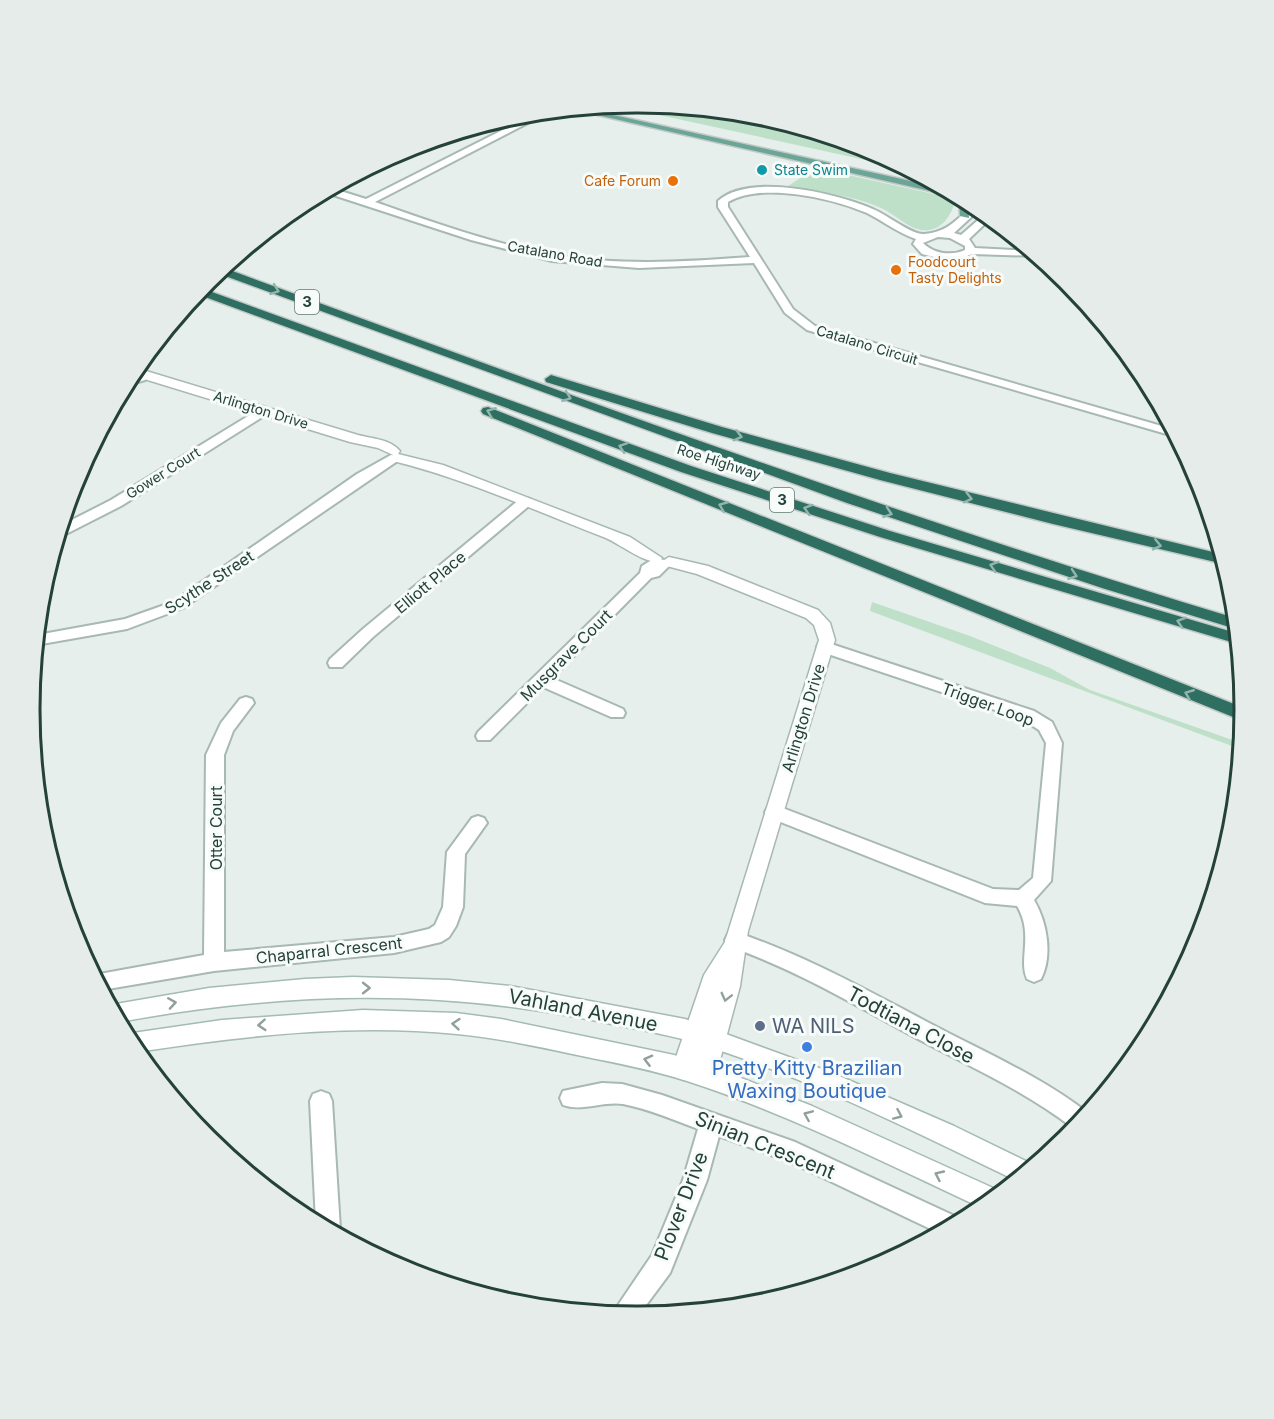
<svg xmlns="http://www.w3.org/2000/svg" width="1274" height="1419" font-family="Inter,sans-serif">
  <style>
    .green { fill: #bfe0c8 }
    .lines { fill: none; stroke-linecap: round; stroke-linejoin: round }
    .minor-casing { stroke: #a8b8b2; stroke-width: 4 }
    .tertiary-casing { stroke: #a8b8b2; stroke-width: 3 }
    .secondary-casing { stroke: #a4bbb3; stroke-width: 3 }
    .primary-casing { stroke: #c2cac8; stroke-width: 3 }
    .motorway-casing { stroke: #c2cac8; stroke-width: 3 }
    .minor { fill: #fff; fill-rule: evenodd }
    .tertiary { fill: #fff; fill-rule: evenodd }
    .secondary { fill: #fff; fill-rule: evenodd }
    .primary { fill: #6aa596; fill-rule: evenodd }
    .motorway { fill: #2f6f62; fill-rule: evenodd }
    .oneway { stroke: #93b5ae }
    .oneway2 { stroke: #92a09c }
    .culture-dot { fill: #0f9aa8; stroke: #f7fbf9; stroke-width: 2 }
    .food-dot { fill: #e8710a; stroke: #f7fbf9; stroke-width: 2 }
    .service-dot { fill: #5c6f8a; stroke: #f7fbf9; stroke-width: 2 }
    .shop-dot { fill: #3f7fe0; stroke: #f7fbf9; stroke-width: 2 }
    .labels { text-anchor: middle; stroke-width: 6; stroke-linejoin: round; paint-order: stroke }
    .far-culture-label { font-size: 14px; fill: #0d838f; stroke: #f7fbf9; text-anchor: start }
    .far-food-label { font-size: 14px; fill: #c56008; stroke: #f7fbf9; text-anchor: end }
    .far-street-label { font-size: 14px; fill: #24423a; stroke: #f7fbf9 }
    .shield { fill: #f7fbf9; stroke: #637a73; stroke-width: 1.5 }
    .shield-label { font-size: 15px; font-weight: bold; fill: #24423a }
    .street-label { font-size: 16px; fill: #24423a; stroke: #f7fbf9 }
    .near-street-label { font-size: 20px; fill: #24423a; stroke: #f7fbf9 }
    .near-service-label { font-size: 20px; fill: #4e5e75; stroke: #f7fbf9; text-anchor: start }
    .near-shop-label { font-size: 20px; fill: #366cbe; stroke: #f7fbf9 }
    .rim { fill: none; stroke: #24423a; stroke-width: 3 }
  </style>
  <rect width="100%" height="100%" fill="#e6efeb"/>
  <path class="green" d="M638,103l118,11 114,35 37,20 -280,-61z
    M811,171l37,4 99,22 7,8c-4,11 -11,23 -25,25 -16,3 -32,-14 -46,-21 -29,-14 -64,-17 -95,-23z
    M872,602l98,34 80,32 40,22 151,53 -1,6 -370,-138z"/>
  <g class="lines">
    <defs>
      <path id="minor" d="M551,111l-176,91c57,20 115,41 175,52 65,12 134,8 200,3l-32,-50v-6c31,-29 122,-7 157,9 12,5 37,25 49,24 25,-2 32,-15 50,-29l6,4 -26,24 7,2 24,-21 6,4 -22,21 6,9 55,3 7,5 -65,-2 -12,5h-18l-20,-5 -9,-10 3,-5c-18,-6 -33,-18 -49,-26 -35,-15 -105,-31 -139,-11v5l65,102 22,17 357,103 5,8 -370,-107 -22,-17 -31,-50 -115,5 -87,-7 -81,-21 -147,-48 7,-4 35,11 172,-87zM938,237l12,1 15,8v4c-14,6 -31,4 -42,-7z
        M141,373l6,4 -2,3 -20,6 4,-8z
        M263,407l4,1 2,3 -2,3 -146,92 -55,28 -7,1 3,-10 49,-25z
        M391,455l5,1 2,3 -2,3 -213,146 -56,21 -91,16 1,-10 88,-16 48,-17 184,-128z
        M525,498l5,1 2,3 -2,3 -157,132 -31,30h-12l-2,-4 2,-4 33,-30 157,-130z
        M655,558l14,3 2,3 -12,12 -8,2 -99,100 71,31 2,4 -2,4h-12l-68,-30 -53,53h-12l-2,-4 2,-4 162,-159 2,-7z
        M825,642l209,69 18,11 10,21 -11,138 -17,19c13,22 19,55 7,79l-7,3 -7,-3c-9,-19 7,-45 -10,-73l-32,-3 -217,-86 -3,-5 3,-5 6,-2 6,2 213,82 26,1 14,-12 13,-135 -7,-13 -17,-11 -203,-68 -2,-4 2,-4z
        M246,697l6,2 2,4 -21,28 -9,24v197l170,-15 35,-8 6,-4 8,-18 4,-55 25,-34 6,-2 6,2 3,5 -22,31 -2,53 -7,19 -7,11 -8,5 -47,11 -180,18 -112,19 -8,-15 110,-20 2,-200 15,-32 19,-24z
        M735,932c70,23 133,59 198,93 53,28 107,51 155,88l-15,15c-48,-37 -102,-61 -155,-89 -63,-34 -123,-70 -190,-93l-3,-6 3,-6z
        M602,1083l20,1 40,11 133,47 164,76 2,3 -22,12 -149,-71 -71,-26 -12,44 -37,93 -32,43 -26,-2 40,-59 31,-75 15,-51c-24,-9 -49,-20 -75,-25 -20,-3 -42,8 -60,1l-3,-7 3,-7z
        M321,1091l8,3 3,7 8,128 -2,5 -22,-11 -6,-122 3,-7z"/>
      <path id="tertiary" d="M146,371l212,64c15,4 32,4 42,16l-2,3 45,11 187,72 32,21 -2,3c-14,4 -40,-17 -54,-23 -70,-27 -140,-59 -213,-77l-2,-3 2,-3 -15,-7 -28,-6 -209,-64 -1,-3z
        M669,557l39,9 110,44 12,13 5,17 -87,291 -8,55 -24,89 -4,8 -8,3 -8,-3 -3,-7 -9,4 -8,-3 -4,-8 32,-94 21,-33 94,-302 -5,-15 -8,-7 -109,-44 -34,-9 -2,-3z"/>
      <path id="secondary" d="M353,977l96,3 61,6 175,33 145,53 124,54 80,39 -19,15c-104,-50 -210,-104 -322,-138 -31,-9 -64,-14 -96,-21 -164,-33 -313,-29 -478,1l-9,-17 99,-17 96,-9z
        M363,1010l93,3 45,6 173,36 52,17 86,34 190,86 -20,16c-97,-45 -193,-94 -295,-127 -34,-11 -70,-18 -105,-25 -42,-9 -83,-18 -125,-22 -107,-11 -215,2 -320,18l-11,-18 96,-14z"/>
      <path id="primary" d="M582,108l360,80 14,7 -4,1 -381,-87z
        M959,197l9,5 1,16 -9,-2z"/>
      <path id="motorway" d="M224,268c335,123 669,247 1011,350l1,11 -134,-41 -255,-85 -630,-230z
        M201,288l490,178 199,65 346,102 2,11 -358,-107 -199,-65 -484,-178z
        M551,375l171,52 168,46 331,81 3,10 -171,-40 -173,-44 -168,-47 -166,-51 -1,-3z
        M488,407l756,301 -1,13 -760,-307 -2,-3 2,-3z"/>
    </defs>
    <use href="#minor" class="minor-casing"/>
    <use href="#tertiary" class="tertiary-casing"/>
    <use href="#secondary" class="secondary-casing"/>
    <use href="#primary" class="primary-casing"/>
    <use href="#motorway" class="motorway-casing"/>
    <use href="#minor" class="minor"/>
    <use href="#tertiary" class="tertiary"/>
    <use href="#secondary" class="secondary"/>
    <use href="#primary" class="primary"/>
    <use href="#motorway" class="motorway"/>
  </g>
  <defs><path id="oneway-chevron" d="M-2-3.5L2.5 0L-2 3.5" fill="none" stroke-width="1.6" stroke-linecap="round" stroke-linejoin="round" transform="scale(1.5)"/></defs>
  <g class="oneway">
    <use href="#oneway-chevron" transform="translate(275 290) rotate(20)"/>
    <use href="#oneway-chevron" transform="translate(567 397) rotate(20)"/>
    <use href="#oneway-chevron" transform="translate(491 412) rotate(-158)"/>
    <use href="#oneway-chevron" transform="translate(738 436) rotate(15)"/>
    <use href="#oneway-chevron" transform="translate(623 447) rotate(-161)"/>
    <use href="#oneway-chevron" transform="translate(968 498) rotate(14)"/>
    <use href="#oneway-chevron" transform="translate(723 506) rotate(-158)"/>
    <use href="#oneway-chevron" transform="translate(808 509) rotate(-162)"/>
    <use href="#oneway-chevron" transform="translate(888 513) rotate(19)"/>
    <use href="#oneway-chevron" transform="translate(1157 545) rotate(13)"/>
    <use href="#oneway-chevron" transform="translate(994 566) rotate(-163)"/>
    <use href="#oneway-chevron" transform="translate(1073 575) rotate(19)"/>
    <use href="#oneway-chevron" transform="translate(1181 622) rotate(-163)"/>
    <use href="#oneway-chevron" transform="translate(1189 694) rotate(-158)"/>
  </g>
  <g class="oneway2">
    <use href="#oneway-chevron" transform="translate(366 988)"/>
    <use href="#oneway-chevron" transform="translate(726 997) rotate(104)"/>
    <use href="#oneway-chevron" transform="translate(172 1003) rotate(-9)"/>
    <use href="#oneway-chevron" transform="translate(456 1024) rotate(-175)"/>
    <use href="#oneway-chevron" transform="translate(262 1025) rotate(176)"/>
    <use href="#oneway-chevron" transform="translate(648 1060) rotate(-166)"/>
    <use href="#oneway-chevron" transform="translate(808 1115) rotate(-157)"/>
    <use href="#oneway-chevron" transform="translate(898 1115) rotate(24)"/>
    <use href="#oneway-chevron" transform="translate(939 1175) rotate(-155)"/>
  </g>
  <circle class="culture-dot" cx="762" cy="170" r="6"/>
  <g class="food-dot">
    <circle cx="673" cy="181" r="6"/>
    <circle cx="896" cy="270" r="6"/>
  </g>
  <circle class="service-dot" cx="760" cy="1026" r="6"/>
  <circle class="shop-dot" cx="807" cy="1047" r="6"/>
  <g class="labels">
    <g class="far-culture-label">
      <text x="774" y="175">State Swim</text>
    </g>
    <g class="far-food-label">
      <text x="661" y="186">Cafe Forum</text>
      <text x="908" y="267" text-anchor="start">Foodcourt<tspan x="908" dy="16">Tasty Delights</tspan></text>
    </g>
    <g class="far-street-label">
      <text transform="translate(555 254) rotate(10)" y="5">Catalano Road</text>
      <text transform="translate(867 345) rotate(17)" y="5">Catalano Circuit</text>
      <text transform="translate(261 410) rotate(17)" y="5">Arlington Drive</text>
      <text transform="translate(719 462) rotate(18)" y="5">Roe Highway</text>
      <text transform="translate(163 473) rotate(-32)" y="5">Gower Court</text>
    </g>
    <g class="shield">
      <rect x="295" y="290" width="24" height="24" rx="4.5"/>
      <rect x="770" y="488" width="24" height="24" rx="4.5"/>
    </g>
    <g class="shield-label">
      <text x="307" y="307">3</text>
      <text x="782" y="505">3</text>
    </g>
    <g class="street-label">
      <text transform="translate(209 582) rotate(-33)" y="6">Scythe Street</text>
      <text transform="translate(430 582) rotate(-40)" y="6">Elliott Place</text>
      <text transform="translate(566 655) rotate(-45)" y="6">Musgrave Court</text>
      <text transform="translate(988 704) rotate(20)" y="6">Trigger Loop</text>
      <text transform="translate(803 718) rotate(-73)" y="6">Arlington Drive</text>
      <text transform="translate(216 828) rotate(-90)" y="6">Otter Court</text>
      <text transform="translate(329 950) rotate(-6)" y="6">Chaparral Crescent</text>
    </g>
    <g class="near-street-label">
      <text transform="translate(583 1010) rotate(11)" y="7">Vahland Avenue</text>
      <text transform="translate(911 1025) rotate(28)" y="7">Todtiana Close</text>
      <text transform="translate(765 1145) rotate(22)" y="7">Sinian Crescent</text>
      <text transform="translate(681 1206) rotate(-69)" y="7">Plover Drive</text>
    </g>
    <g class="near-service-label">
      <text x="772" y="1033">WA NILS</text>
    </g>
    <g class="near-shop-label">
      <text x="807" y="1075">Pretty Kitty Brazilian<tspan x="807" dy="23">Waxing Boutique</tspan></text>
    </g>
  </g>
  <path d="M0 0H1274V1419H0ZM636 113H638A596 596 0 0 1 1234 709V710A596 596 0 0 1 638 1306H636A596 596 0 0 1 40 710V709A596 596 0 0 1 636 113Z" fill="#e6ecea" fill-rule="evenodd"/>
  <path class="rim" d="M636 113H638A596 596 0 0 1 1234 709V710A596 596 0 0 1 638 1306H636A596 596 0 0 1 40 710V709A596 596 0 0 1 636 113Z"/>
</svg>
